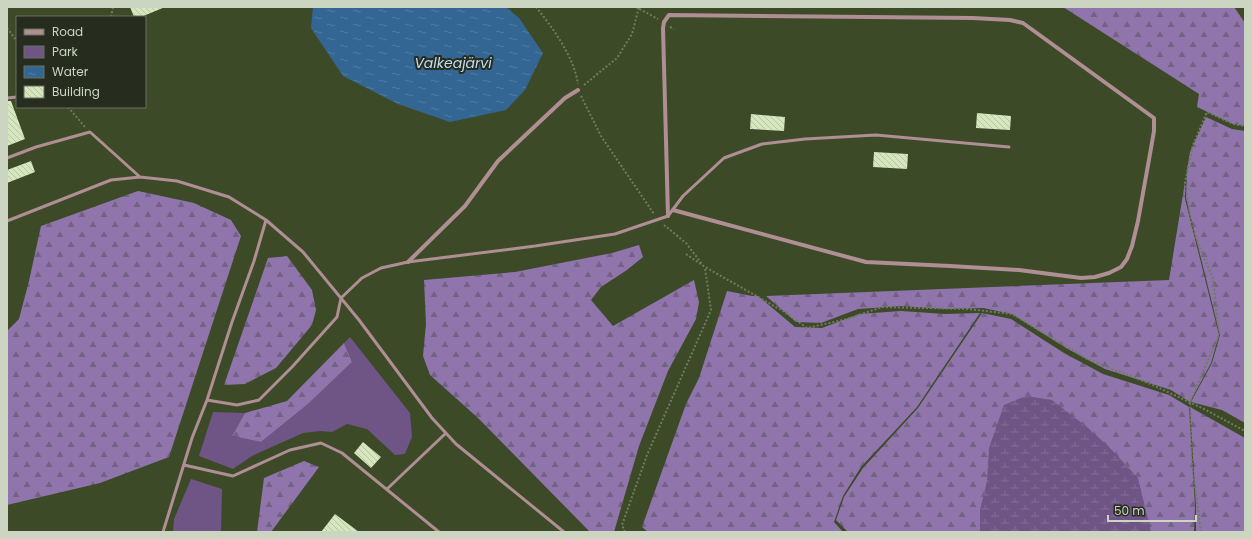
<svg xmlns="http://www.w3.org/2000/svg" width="1252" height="539" font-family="Poppins,sans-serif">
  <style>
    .green { fill: #6e5586 }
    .forest { fill: url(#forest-firs) }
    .wetland { fill: url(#wetland-marsh) }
    .water { fill: url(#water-ripples) }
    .building { fill: url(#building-back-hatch) }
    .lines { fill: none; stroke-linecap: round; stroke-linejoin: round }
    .path { stroke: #707c5f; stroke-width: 2; stroke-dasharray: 2 2; stroke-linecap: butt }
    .service { stroke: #af8e94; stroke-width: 3 }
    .minor { stroke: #af8e94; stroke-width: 4 }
    .labels { text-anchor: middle; stroke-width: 4; stroke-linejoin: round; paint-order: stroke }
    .water-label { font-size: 14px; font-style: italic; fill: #c0dcf7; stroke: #272d1e }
  </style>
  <defs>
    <pattern id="forest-firs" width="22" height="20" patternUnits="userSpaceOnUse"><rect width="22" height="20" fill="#9074ac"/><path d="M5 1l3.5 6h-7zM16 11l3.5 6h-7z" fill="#736284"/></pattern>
    <pattern id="wetland-marsh" width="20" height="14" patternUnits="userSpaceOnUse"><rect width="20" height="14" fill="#6e5586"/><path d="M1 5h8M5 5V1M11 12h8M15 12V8" fill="none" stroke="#826d95"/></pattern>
    <pattern id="water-ripples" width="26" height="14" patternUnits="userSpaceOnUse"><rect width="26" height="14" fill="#346693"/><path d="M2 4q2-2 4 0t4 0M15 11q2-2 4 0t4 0" fill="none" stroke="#507ba0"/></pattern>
    <pattern id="building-back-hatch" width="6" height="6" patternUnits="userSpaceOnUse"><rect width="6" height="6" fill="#d6e7c0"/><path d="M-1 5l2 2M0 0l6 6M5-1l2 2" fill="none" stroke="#b7c6a5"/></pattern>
  </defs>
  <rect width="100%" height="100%" fill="#3c4a28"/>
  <path class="green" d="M350,337l60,76 2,24 -7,17 -10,1 -28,-26 -20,-5 -15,8 -12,-1 -17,2 -51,23 -19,13 -34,-13 14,-44 32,1 -13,23 29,6 47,-38 44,-42 -8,-19z
    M191,479l31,10 -1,43h-48l1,-13z"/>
  <path class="forest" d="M1063,7h171l11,16v103l-12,-2 -36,-17 2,-13z
    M1206,117l26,12 13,2v292l-23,-13 -31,-8 21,-39 8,-28 -34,-137 1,-28 3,-18z
    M1185,182v17l34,136 -8,28 -21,39 -19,-12 -66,-21 -39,-21 -54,-34 -29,-6 -38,1 -44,-3 -43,3 -37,14 -25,-1 -30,-26 403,-16z
    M138,191l56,12 37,17 10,16 -72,221 -69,26 -93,22v-174l12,-12 10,-38 12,-55z
    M639,245l4,12 -16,13 -26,17 -10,13 22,26 81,-46 5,22 -3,17 -28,52 -29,75 -25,86h-24l-112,-114 -48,-43 -7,-19 3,-32 -2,-44 91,-8 97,-19z
    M287,256l25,34 4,20 -4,15 -36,43 -31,16 -21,1 44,-127z
    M727,291l25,5h6l37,31 27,1 37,-14 42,-3 44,3 35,-1 -63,94 -56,60 -18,29 -9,26 9,10h-195l-6,-5 44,-123 13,-26z
    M982,313l29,6 53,34 39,21 66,21 20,12 6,100 -1,25h-346l-12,-12 8,-23 19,-29 55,-60z
    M344,343l8,19 -44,42 -47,38 -29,-6 13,-23 42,-12z
    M1190,407l55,31v94h-49v-25z
    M304,461l15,6 -48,65h-14l7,-54z"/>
  <path class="wetland" d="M1026,396l26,4 35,27 23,21 28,30 13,54h-171v-22l7,-29 2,-33 15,-43z"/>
  <path class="water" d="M313,7h193l13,11 24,35 -18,37 -19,20 -56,12 -52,-18 -55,-28 -32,-48z"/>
  <path class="building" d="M130,7h35l-24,10h-7z
    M7,101h4l14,38 -18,7z
    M977,113l34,3 -1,14 -34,-2z
    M751,114l34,3 -1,14 -34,-2z
    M874,152l34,2 -1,15 -34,-2z
    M31,161l4,11 -28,11v-13z
    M363,442l18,15 -10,11 -17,-15z
    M335,514l24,18h-38z"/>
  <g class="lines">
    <path class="path" d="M536,7c17,21 38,50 42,77
      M636,7l22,12
      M111,17l2,-10
      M670,27l4,2
      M7,28l10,13
      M584,85l33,-27 15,-24 7,-27
      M581,96l20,40 53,78
      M68,107l17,20
      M664,225l22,18 16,21
      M686,254l19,13 78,44 24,17 40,-9 35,-12 86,2 44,5 75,45 66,26 51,24 41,22
      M625,532l-3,-7 25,-70 64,-145 -6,-42
      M1201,532l-9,-67 -2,-63 29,-67 -6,-56 -21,-51 -7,-46 8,-37 14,-33 26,12 12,2"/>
    <path class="service" d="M7,98l10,-1
      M7,158l29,-11 54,-15 50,45
      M7,221l104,-41 29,-3 37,4 52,16 37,23 37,32 56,68 73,98 24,26 108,88
      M207,400l30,5 22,-5 33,-33 45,-50 4,-19 21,-20 19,-10 27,-6 127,-16 80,-12 53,-18 15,-20 41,-38 38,-14 43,-5 71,-4 133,12
      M184,465l49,11 57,-26 31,-7 21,10 97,79
      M387,489l59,-56
      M163,532l29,-94 15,-38 25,-78 22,-61 12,-41"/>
    <path class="minor" d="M668,216l-5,-188 1,-6 5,-7 304,3 37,2 13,3 131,95v13l-4,23 -12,67 -6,25 -5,13 -6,8 -12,6 -14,4 -14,1 -62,-8 -69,-4 -84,-4 -193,-52
      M408,262l57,-56 33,-45 67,-63 13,-8"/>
  </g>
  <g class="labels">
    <g class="water-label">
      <text x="453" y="68">Valkeajärvi</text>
    </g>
  </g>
  <rect width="1252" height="539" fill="none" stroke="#ccd5c2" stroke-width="16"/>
  <rect x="16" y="16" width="130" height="92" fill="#272d1e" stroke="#697060"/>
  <rect x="24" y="29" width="20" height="6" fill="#af8e94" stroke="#697060"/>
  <text x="52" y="36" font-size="12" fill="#ccd5c2">Road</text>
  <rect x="24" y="46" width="20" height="12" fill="#6e5586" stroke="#697060"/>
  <text x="52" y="56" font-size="12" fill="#ccd5c2">Park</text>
  <rect x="24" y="66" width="20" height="12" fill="url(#water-ripples)" stroke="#697060"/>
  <text x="52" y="76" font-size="12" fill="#ccd5c2">Water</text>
  <rect x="24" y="86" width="20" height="12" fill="url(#building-back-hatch)" stroke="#697060"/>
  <text x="52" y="96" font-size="12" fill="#ccd5c2">Building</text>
  <path d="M1108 515v6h88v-6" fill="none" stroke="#ccd5c2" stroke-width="2"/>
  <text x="1114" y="515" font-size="12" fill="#ccd5c2" stroke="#272d1e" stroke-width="3" paint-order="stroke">50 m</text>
</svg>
